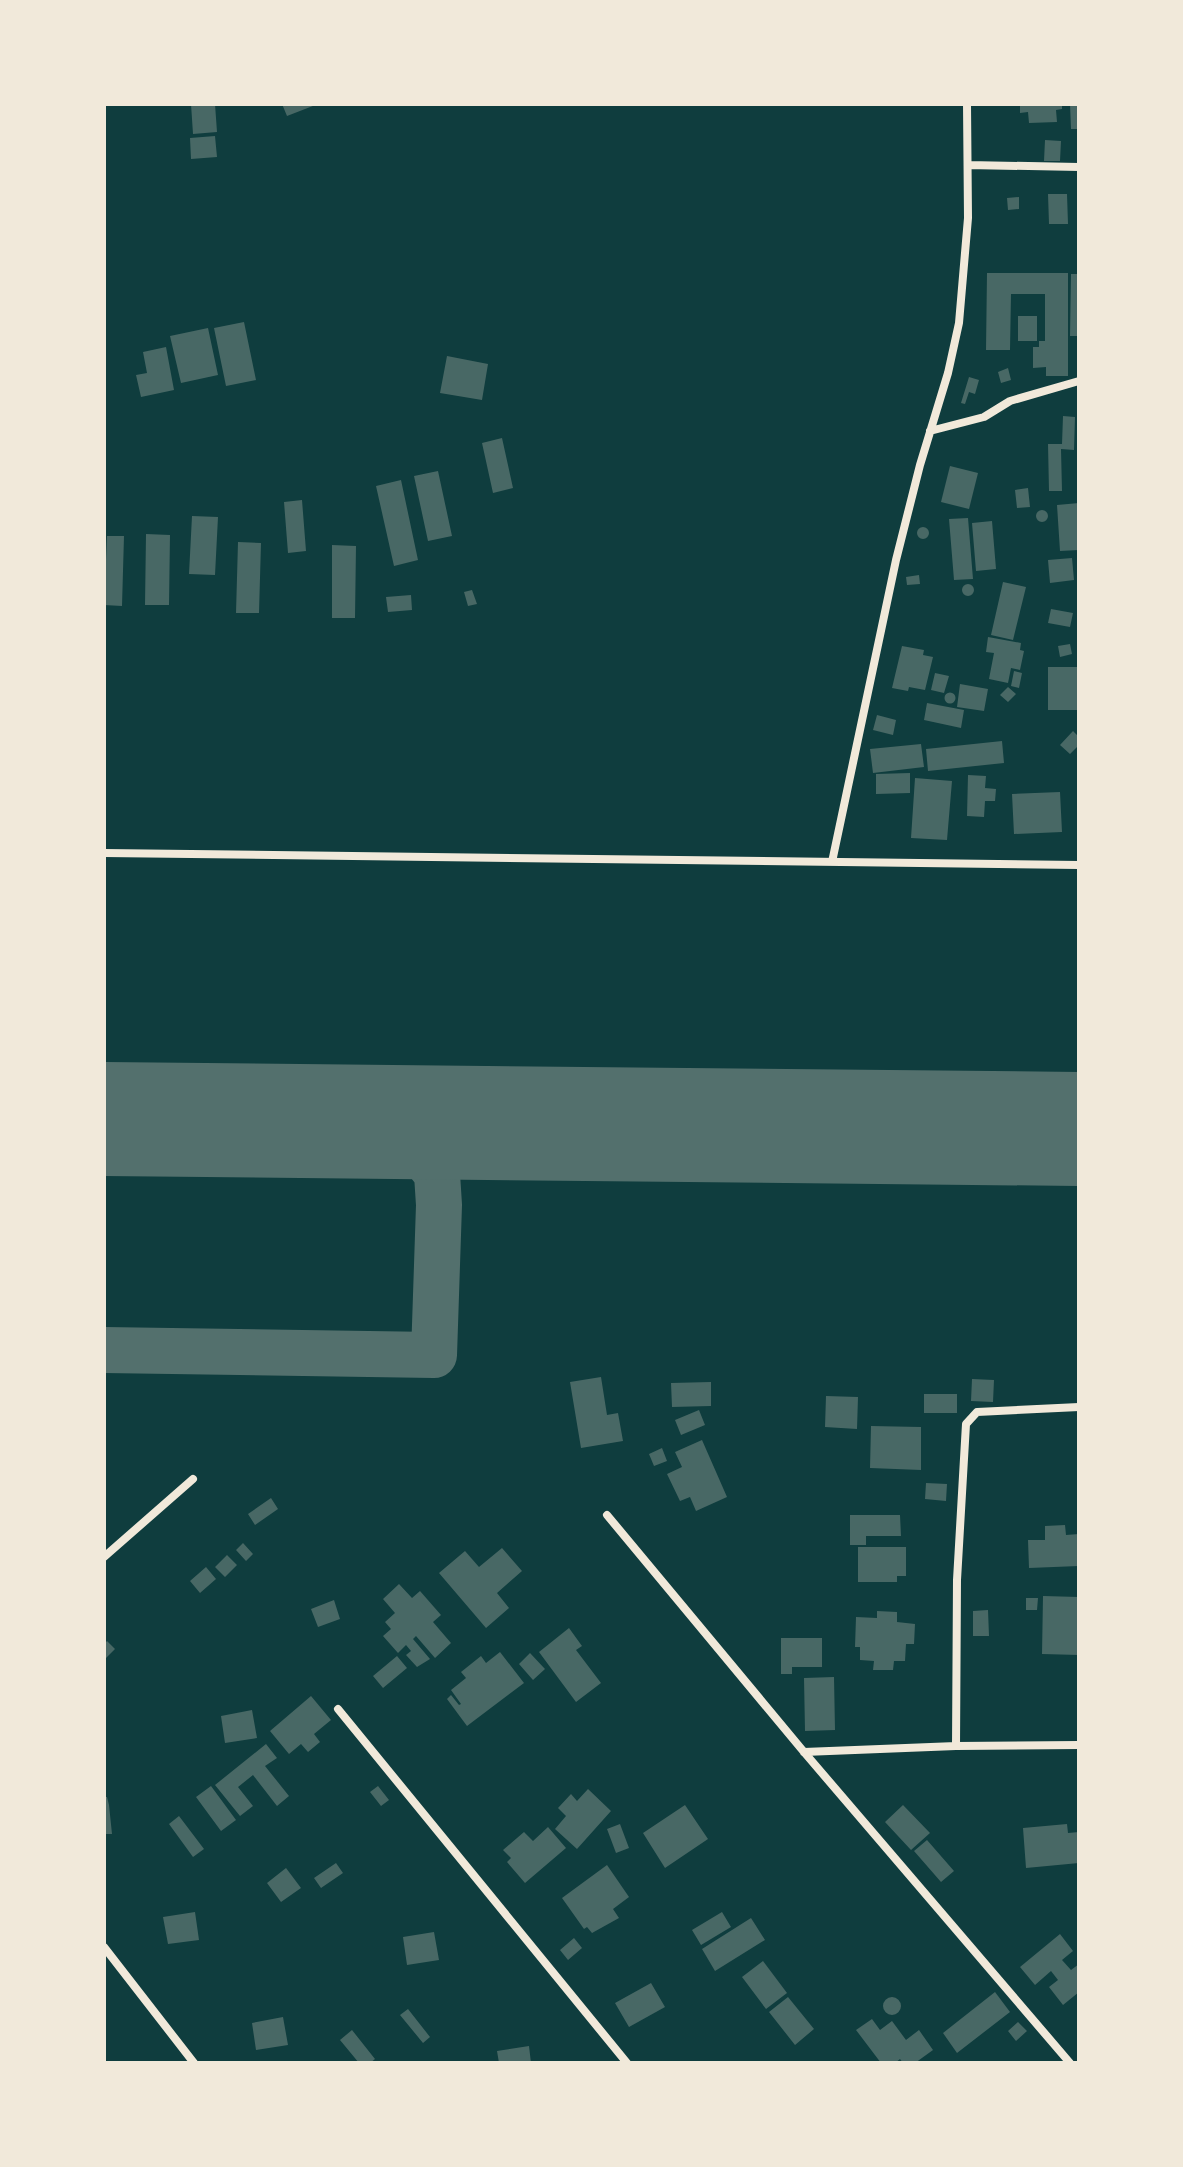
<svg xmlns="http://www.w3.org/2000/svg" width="1183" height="2167" font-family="Karla,sans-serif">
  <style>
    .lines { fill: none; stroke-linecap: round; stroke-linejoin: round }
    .taxiway { stroke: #53706d; stroke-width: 46 }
    .runway { stroke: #53706d; stroke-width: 114 }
    .building { fill: #486865 }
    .minor { stroke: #f1e9da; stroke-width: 8 }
  </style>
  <rect width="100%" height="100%" fill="#0f3d3e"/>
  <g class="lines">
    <path class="taxiway" d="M104,1350l330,5 5,-150 -2,-31 -23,-30"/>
    <path class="runway" d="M104,1119l975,10"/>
  </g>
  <path class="building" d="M191,104h24l2,28 -24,2z
    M282,104h36l-31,12z
    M1020,104h42v5l-6,1 1,12 -28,1 -1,-11 -8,1z
    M1070,104h9v25h-8z
    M215,136l2,21 -26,2 -1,-21z
    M1045,140l16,1 -1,20h-16z
    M1048,194h19l1,30h-19z
    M1019,197v12l-11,1 -1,-12z
    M987,273h81v103h-22v-9l-13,1v-21h6v-6h6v-47h-34l-1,56h-24z
    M1071,274h8v62h-9z
    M1018,316h19v25h-19z
    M244,322l12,58 -30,6 -12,-58z
    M208,328l10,47 -37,8 -11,-47z
    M166,347l8,43 -33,7 -5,-22 11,-2 -4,-21z
    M447,356l41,8 -6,36 -42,-7z
    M1008,368l3,12 -10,3 -3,-11z
    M969,377l10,3 -4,14 -6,-2 -4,12 -4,-1z
    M1063,416l12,1 -1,33 -13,-1 1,42h-13l-1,-47h14z
    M502,438l11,50 -20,5 -11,-50z
    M950,466l28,7 -9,36 -28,-7z
    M438,471l14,65 -24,5 -14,-65z
    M401,480l17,80 -24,6 -18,-80z
    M1028,488l2,19 -13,1 -2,-18z
    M302,500l4,51 -18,2 -4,-51z
    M1079,503v47l-19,1 -3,-46z
    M1036 516a6 6 0 1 1 12 0a6 6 0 1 1-12 0Z
    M192,516l26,1 -3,58 -26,-1z
    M968,518l5,61 -19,1 -5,-61z
    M992,521l4,48 -20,2 -4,-48z
    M917 533a6 6 0 1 1 12 0a6 6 0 1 1-12 0Z
    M146,534l24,1 -1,70h-24z
    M107,536h17l-2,70 -18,-1z
    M238,542l23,1 -2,70h-23z
    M332,545l24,1 -1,72h-23z
    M1072,558l2,22 -24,3 -2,-23z
    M919,575l1,9 -13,1 -1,-8z
    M1003,582l23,5 -13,53 -22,-5z
    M962 590a6 6 0 1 1 12 0a6 6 0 1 1-12 0Z
    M472,590l5,14 -9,2 -4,-14z
    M411,595l1,15 -24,2 -2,-15z
    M1051,609l22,4 -3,14 -22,-4z
    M988,637l33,6 -1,7 4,1 -4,19 -9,-2 -3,15 -19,-4 5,-26 -8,-1z
    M1070,644l2,10 -12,3 -2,-11z
    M902,646l22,4 -1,5 10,2 -8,33 -16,-3 -1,4 -16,-3z
    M1048,667h31v43h-31z
    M1014,671l8,2 -3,15 -8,-2z
    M935,673l14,3 -5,17 -13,-3z
    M960,684l28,5 -4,22 -27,-4z
    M1008,687l8,7 -8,8 -8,-7z
    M944.5 698a5.5 5.5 0 1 1 11 0a5.5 5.5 0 1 1-11 0Z
    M927,703l37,7 -3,18 -37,-8z
    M877,715l19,5 -3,15 -20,-5z
    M1073,731l6,6v8l-9,9 -10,-9z
    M1002,741l2,22 -76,8 -2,-22z
    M921,744l3,23 -51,6 -3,-24z
    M910,773v20l-34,1v-20z
    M968,775l18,1 -1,12 11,1 -1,12h-10l-1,16 -17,-1z
    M915,778l37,3 -5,59 -36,-2z
    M1060,792l2,40 -48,2 -2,-40z
    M601,1377l6,38 11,-2 5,28 -42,7 -11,-66z
    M972,1379l22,1 -1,22 -22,-1z
    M711,1382v24l-39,1 -1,-24z
    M924,1394h33v19h-33z
    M826,1396l32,1 -1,32 -32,-2z
    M699,1410l6,15 -24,10 -6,-15z
    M871,1426l50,1v43l-51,-2z
    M702,1440l25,57 -31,14 -6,-14 -10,4 -13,-27 15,-7 -7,-15z
    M662,1448l5,13 -13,5 -5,-12z
    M926,1483l21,1 -1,17 -21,-2z
    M271,1498l7,11 -23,16 -7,-11z
    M850,1515h50l1,21h-35v9h-16z
    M1065,1525l1,10 13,-1v32l-50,2 -1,-28h17v-14z
    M243,1543l10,11 -7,7 -10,-11z
    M858,1547h48v29h-9v6h-39z
    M502,1548l20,23 -25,22 12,15 -23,20 -47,-55 26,-22 14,16z
    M227,1555l10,10 -12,12 -10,-10z
    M206,1567l10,12 -16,14 -10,-12z
    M399,1584l13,14 8,-7 21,24 -8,7 18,21 -16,15 -19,-22 -3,3 17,20 -13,8 -11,-12 5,-4 -5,-6 -8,8 -15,-17 8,-7 -6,-7 10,-9 -12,-14z
    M1043,1596l36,1v58l-37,-1z
    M1026,1598h12l-1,12h-11z
    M334,1600l6,19 -22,8 -7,-18z
    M988,1610l1,26h-16v-25z
    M877,1611l20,1v10l18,2 -1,20h-8l-1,17h-11l-1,9h-20l1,-9 -14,-1v-13h-5l1,-30 21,1z
    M569,1628l13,18 -6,4 25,33 -25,19 -37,-50z
    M781,1638h41v29h-30v7h-11z
    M107,1641l8,8 -11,11v-16z
    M500,1652l24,31 -57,43 -20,-27 4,-4 8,10 2,-1 -10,-14 15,-12 -5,-6 20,-16 5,7z
    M530,1653l15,16 -12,11 -14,-16z
    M397,1656l10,12 -24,20 -10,-12z
    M834,1677l1,53 -30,1 -1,-53z
    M311,1696l20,24 -17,14 6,8 -12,10 -7,-8 -12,10 -19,-23z
    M252,1710l5,28 -32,5 -4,-27z
    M266,1744l11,14 -12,8 24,30 -12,10 -24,-31 -15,12 15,19 -13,10 -25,-31z
    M211,1786l25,34 -15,11 -25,-34z
    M378,1786l11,14 -8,6 -11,-14z
    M588,1789l23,22 -34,38 -22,-20 11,-13 -8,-8 13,-14 6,7z
    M104,1797h3l2,8 3,29h-8z
    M685,1805l23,34 -43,29 -22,-35z
    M903,1805l27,28 -19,17 -26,-28z
    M179,1816l25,33 -11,8 -24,-33z
    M620,1824l9,24 -13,5 -9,-24z
    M1067,1824l1,9 11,-1v31l-53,5 -3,-40z
    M548,1827l18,21 -41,35 -18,-21 4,-4 -8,-8 21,-18 9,9z
    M927,1840l27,31 -13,11 -27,-31z
    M336,1863l7,10 -22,15 -7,-10z
    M607,1865l22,32 -16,12 6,9 -27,15 -5,-6 -3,2 -22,-31z
    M286,1868l15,20 -20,14 -14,-19z
    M195,1912l4,28 -31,4 -5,-27z
    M722,1912l9,15 -30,18 -9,-15z
    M751,1918l14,22 -50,31 -13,-22z
    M434,1932l5,28 -32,5 -4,-28z
    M1060,1934l13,17 -11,9 9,10 8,-6v28l-16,13 -14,-18 9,-7 -7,-9 -16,14 -15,-18z
    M574,1938l8,10 -14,12 -8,-10z
    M763,1961l24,32 -21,16 -24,-32z
    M651,1983l14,24 -36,20 -14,-24z
    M995,1992l15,20 -53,41 -14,-20z
    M788,1997l26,32 -19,16 -26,-33z
    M883 2006a9 9 0 1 1 18 0a9 9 0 1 1-18 0Z
    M408,2009l22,28 -7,6 -23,-28z
    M283,2017l5,28 -32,5 -4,-27z
    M872,2019l8,11 12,-9 14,19 13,-10 14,20 -18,13h-12l-3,-4 -5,4h-14l-25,-33z
    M1018,2022l9,9 -11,10 -8,-10z
    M352,2030l23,29 -5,4h-11l-19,-23z
    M529,2046l2,17h-32l-2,-12z"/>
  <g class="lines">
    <path class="minor" d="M968,165l111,2
      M930,431l54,-14 26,-16 69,-20
      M104,853l975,12
      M832,862l64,-302 24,-95 28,-92 11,-50 9,-105 -1,-114
      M607,1515l197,237 266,311
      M104,1557l89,-78
      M338,1709l289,354
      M956,1746l1,-166 9,-156 11,-12 102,-5
      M804,1752l152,-6 123,-1
      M104,1947l90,116"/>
  </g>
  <rect width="1183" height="2167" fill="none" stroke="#f1e9da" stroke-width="212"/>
</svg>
